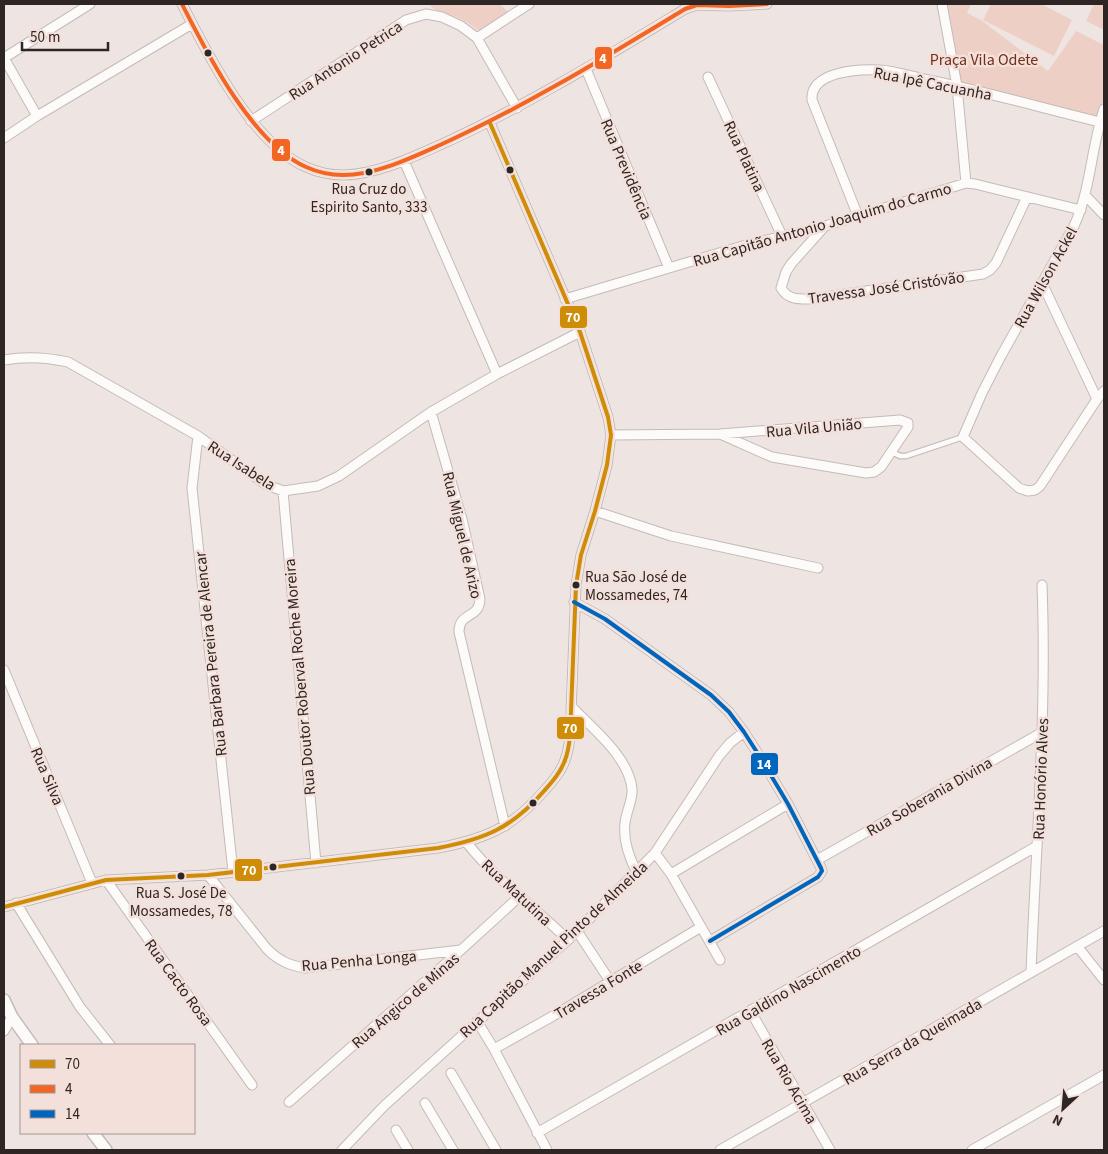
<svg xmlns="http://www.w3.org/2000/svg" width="1108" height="1154" font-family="'Source Sans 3',sans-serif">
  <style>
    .green { fill: #eecfc6 }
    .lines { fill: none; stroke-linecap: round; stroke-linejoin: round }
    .service-casing { stroke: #c3bbb8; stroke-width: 7 }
    .minor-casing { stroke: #c3bbb8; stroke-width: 11 }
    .tertiary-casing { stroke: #c3bbb8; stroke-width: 14 }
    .service { stroke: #fcfbfa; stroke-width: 4.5 }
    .minor { stroke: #fcfbfa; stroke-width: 9 }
    .tertiary { stroke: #fcfbfa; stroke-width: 11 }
    .bus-1-casing { stroke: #f4e0db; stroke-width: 8 }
    .bus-2-casing { stroke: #f4e0db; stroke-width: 8 }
    .bus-3-casing { stroke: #f4e0db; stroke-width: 8 }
    .bus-1 { stroke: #cf8c07; stroke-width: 4 }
    .bus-2 { stroke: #f26522; stroke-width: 4 }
    .bus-3 { stroke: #0065bd; stroke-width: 4 }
    .bus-dot { fill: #2e2624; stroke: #f4e0db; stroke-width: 2 }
    .labels { text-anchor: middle; stroke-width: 5; stroke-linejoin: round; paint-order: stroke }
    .bus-label { font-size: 15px; fill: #2e2624; stroke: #f4e0db }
    .park-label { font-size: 16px; fill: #732e1a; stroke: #f4e0db }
    .street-label { font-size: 16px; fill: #2e2624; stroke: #f4e0db }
    .line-badge { stroke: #f4e0db; stroke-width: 2 }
    .badge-label { font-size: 14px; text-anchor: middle; font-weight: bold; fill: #fff }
  </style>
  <rect width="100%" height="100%" fill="#eee4e1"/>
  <path class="green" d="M429,4h71l8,8 -29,19c-7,-6 -15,-11 -25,-15 -8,-4 -20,-4 -25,-12z
    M939,4h32l-4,9 14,7 67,51 28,-40 28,14v53l-5,17 -2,2 -138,-34z
    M991,4h50l31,16 -18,36 -71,-36z
    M1094,4h10v26l-18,-9z"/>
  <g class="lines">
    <defs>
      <path id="service" d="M892,452l8,4h6l57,-19"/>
      <path id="minor" d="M182,4c26,51 70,139 124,163 11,5 25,8 37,8 32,0 68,-17 97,-30 86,-39 164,-87 245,-136l12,-4 32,1 38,-2
        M942,4l15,82 9,97
        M477,38l52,-34
        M4,58l86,-54
        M4,58l33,58
        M586,69l83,199
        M708,77l74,159
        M1104,109c-13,39 -13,80 -30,117l-73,130 -19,37 -19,44 56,51 9,3 7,-1 5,-4 57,-87 7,-8
        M251,121l155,-101 20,-6 16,3 19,9 16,12 40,70
        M4,138l33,-22 155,-92
        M404,161l93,213
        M1086,196l18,19
        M858,216l-46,-116c-2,-29 47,-31 68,-30 16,1 33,7 49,10 57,12 114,28 171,42
        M825,226l-34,38 -5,8 -5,16c7,12 18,11 30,11l172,-25 7,-4 6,-7 31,-66
        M1042,283l55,116
        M565,299l181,-54 79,-19 141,-43 9,1 106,26
        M4,360c22,-4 42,-3 64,2l130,74 67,48 18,7 35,-5 21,-10 92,-64 66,-38 83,-42
        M431,412l31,107 18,80c-1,21 -21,12 -21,33l46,194
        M611,435l109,-1 180,-14 8,3v4l-27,40 -7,5 -8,1 -94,-16 -52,-23
        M198,436l-6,52 41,384
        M283,491l33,372
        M595,511l76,25 147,32
        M574,602l31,17 106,76 18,17 15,20 16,25 28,47 33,64 1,3 -4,6 -108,64
        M4,670l88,213
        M571,706c21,22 58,51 61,83 1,11 -6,23 -7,34 -2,16 4,34 11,48
        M467,843c29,37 68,64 101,97
        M655,853l16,21 49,86
        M817,860l224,-127
        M671,874l117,-70
        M208,875l59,74c12,12 22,16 38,19l156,-18
        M106,880l146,205
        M16,903l64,104 30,38
        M4,907l102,-27 102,-5 230,-27c47,-9 74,-20 106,-57 8,-9 17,-19 21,-31 3,-7 4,-15 5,-23l6,-152 5,-30 14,-44 12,-46 4,-30 -3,-18 -28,-85 -90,-209
        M577,931l33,50
        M1077,946l27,34
        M1031,972c5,-129 16,-258 11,-387
        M751,1012l79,138
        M477,1021l17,28 53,101
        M4,1031l8,-14
        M494,1049l59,-33 148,-89
        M451,1073l45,77
        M289,1102l172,-152 59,-54
        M425,1103l28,47
        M396,1130l12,20
        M537,1133l500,-287
        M342,1150l42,-44 184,-166 87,-87 64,-97 11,-13 14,-11
        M720,1150l384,-219
        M972,1150l132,-75"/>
      <path id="tertiary" d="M4,1000l8,17 20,28
        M93,1133l13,17"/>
    </defs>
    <use href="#service" class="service-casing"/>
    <use href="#minor" class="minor-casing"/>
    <use href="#tertiary" class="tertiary-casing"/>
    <use href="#service" class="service"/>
    <use href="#minor" class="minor"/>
    <use href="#tertiary" class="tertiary"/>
    <defs>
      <path id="bus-1" d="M4,907l102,-27 102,-5 230,-27c47,-9 74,-20 106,-57 8,-9 17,-19 21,-31 3,-7 4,-15 5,-23l6,-152 5,-30 14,-44 12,-46 4,-30 -3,-18 -28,-85 -90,-209"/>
      <path id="bus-2" d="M182,4c26,51 70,139 124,163 11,5 25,8 37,8 32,0 68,-17 97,-30 86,-39 164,-87 245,-136l12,-4 32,1 38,-2"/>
      <path id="bus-3" d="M574,602l31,17 106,76 18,17 15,20 16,25 28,47 33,64 1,3 -4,6 -108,64"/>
    </defs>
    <use href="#bus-1" class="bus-1-casing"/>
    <use href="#bus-2" class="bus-2-casing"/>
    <use href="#bus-3" class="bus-3-casing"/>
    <use href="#bus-1" class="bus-1"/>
    <use href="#bus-2" class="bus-2"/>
    <use href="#bus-3" class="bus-3"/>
  </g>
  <g class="bus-dot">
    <circle cx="208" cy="53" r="4.5"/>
    <circle cx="510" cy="170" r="4.5"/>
    <circle cx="369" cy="172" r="4.5"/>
    <circle cx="576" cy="585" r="4.5"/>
    <circle cx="533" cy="803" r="4.5"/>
    <circle cx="273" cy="867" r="4.5"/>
    <circle cx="181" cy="876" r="4.5"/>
  </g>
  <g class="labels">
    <g class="bus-label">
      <text x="369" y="194">Rua Cruz do<tspan x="369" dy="18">Espirito Santo, 333</tspan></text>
      <text x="585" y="582" text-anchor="start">Rua São José de<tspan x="585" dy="18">Mossamedes, 74</tspan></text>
      <text x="181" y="898">Rua S. José De<tspan x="181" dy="18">Mossamedes, 78</tspan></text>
    </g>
    <g class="park-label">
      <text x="984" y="65">Praça Vila Odete</text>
    </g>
    <g class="street-label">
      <text transform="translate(345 60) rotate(-33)" y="6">Rua Antonio Petrica</text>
      <text transform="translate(933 83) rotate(11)" y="6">Rua Ipê Cacuanha</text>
      <text transform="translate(745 156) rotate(65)" y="6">Rua Platina</text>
      <text transform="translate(627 169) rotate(67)" y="6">Rua Previdência</text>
      <text transform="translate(822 224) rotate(-16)" y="6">Rua Capitão Antonio Joaquim do Carmo</text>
      <text transform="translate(1045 277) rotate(-61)" y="6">Rua Wilson Ackel</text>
      <text transform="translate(886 287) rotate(-8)" y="6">Travessa José Cristóvão</text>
      <text transform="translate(814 427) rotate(-5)" y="6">Rua Vila União</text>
      <text transform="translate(242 465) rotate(33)" y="6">Rua Isabela</text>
      <text transform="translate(463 535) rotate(77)" y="6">Rua Miguel de Arizo</text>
      <text transform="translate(210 654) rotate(-96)" y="6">Rua Barbara Pereira de Alencar</text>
      <text transform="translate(299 677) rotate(-95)" y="6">Rua Doutor Roberval Roche Moreira</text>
      <text transform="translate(48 776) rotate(67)" y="6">Rua Silva</text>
      <text transform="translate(1040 779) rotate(-88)" y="6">Rua Honório Alves</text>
      <text transform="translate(929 796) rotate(-30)" y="6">Rua Soberania Divina</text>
      <text transform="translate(517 892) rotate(43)" y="6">Rua Matutina</text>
      <text transform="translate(553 949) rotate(-43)" y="6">Rua Capitão Manuel Pinto de Almeida</text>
      <text transform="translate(359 960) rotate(-5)" y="6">Rua Penha Longa</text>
      <text transform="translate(179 982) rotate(54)" y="6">Rua Cacto Rosa</text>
      <text transform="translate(598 989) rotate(-31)" y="6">Travessa Fonte</text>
      <text transform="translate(788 990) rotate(-30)" y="6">Rua Galdino Nascimento</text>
      <text transform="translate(405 1000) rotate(-41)" y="6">Rua Angico de Minas</text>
      <text transform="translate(912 1041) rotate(-30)" y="6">Rua Serra da Queimada</text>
      <text transform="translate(790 1081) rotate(60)" y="6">Rua Rio Acima</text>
    </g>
  </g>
  <g class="line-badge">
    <rect x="594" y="46" width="19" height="24" rx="5" fill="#f26522"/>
    <rect x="271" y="138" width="20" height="24" rx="5" fill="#f26522"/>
    <rect x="559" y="305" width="29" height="24" rx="5" fill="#cf8c07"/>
    <rect x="556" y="716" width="29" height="24" rx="5" fill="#cf8c07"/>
    <rect x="750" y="752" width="29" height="24" rx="5" fill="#0065bd"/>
    <rect x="234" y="858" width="29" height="24" rx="5" fill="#cf8c07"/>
  </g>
  <g class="badge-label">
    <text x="603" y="63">4</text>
    <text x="281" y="155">4</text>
    <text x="573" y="322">70</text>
    <text x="570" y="733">70</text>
    <text x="764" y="769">14</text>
    <text x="249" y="875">70</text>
  </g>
  <rect width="1108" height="1154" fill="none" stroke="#2e2624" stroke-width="10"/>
  <rect x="20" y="1044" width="175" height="90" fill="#f4e0db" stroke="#a59692"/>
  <rect x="30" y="1060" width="25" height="8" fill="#cf8c07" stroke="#a59692"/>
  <text x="65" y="1069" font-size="15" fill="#2e2624">70</text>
  <rect x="30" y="1085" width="25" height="8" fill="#f26522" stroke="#a59692"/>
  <text x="65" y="1094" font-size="15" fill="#2e2624">4</text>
  <rect x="30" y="1110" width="25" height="8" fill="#0065bd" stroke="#a59692"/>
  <text x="65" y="1119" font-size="15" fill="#2e2624">14</text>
  <g transform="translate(1063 1109) rotate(206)" stroke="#f4e0db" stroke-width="4" paint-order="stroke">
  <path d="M0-4L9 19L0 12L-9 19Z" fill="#2e2624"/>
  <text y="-8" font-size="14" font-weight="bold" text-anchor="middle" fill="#2e2624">N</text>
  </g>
  <path d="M22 42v8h86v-8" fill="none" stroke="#2e2624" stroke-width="2.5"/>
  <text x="30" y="42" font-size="15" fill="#2e2624" stroke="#f4e0db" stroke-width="4" paint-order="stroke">50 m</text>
</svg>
